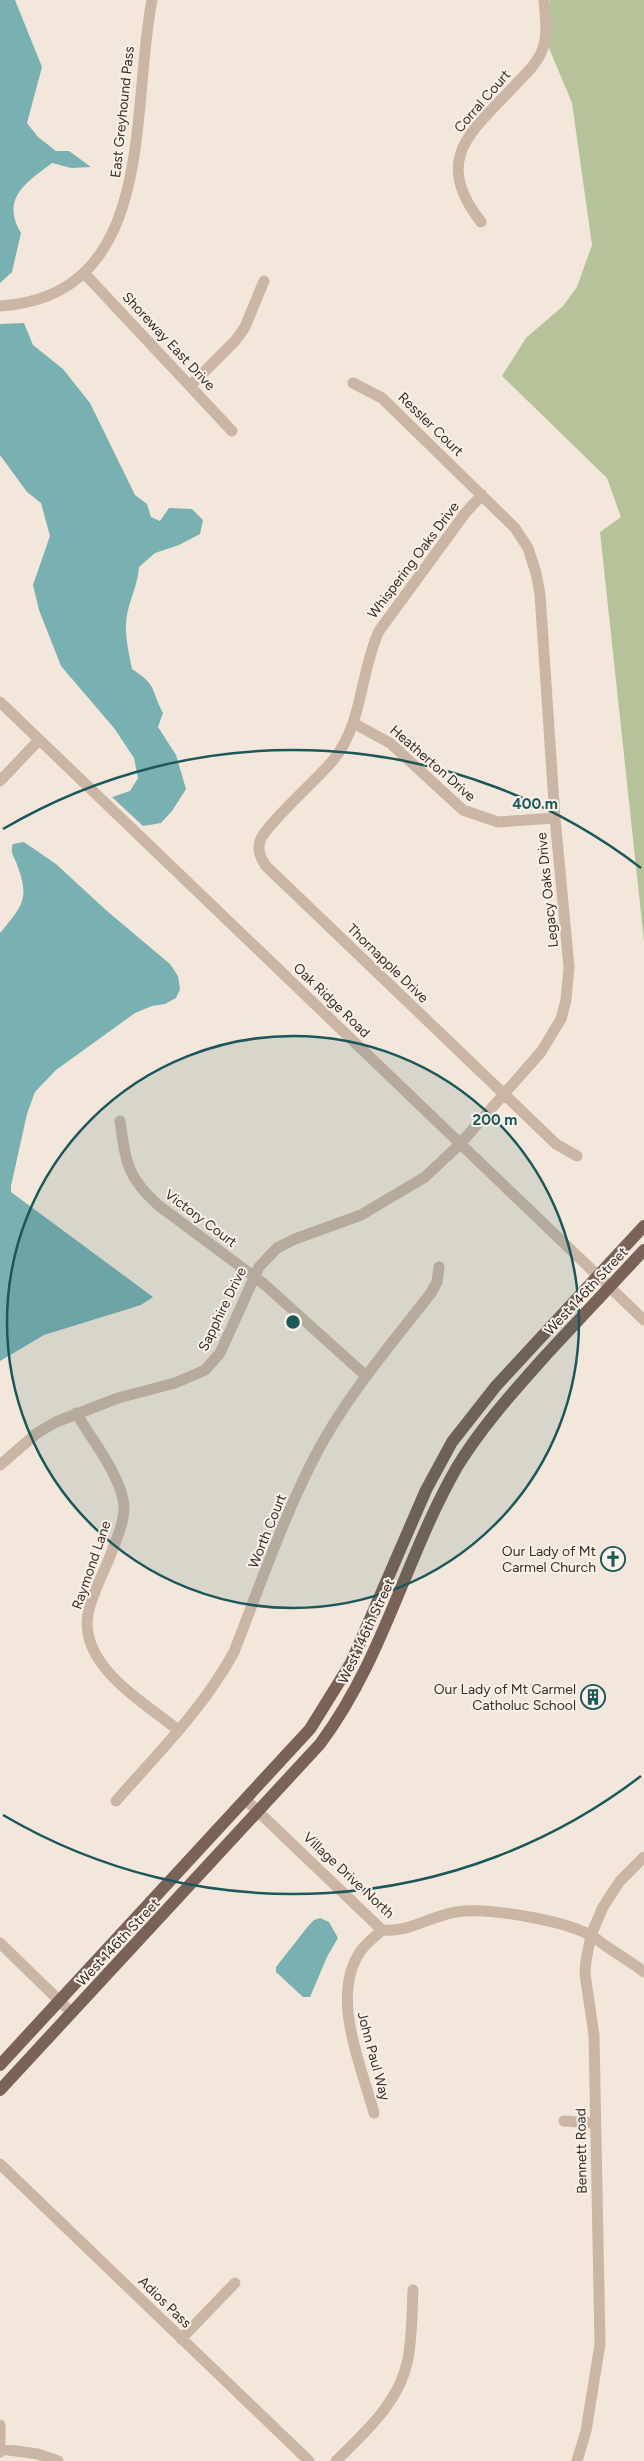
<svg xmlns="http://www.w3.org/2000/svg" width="644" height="2461" font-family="Figtree,sans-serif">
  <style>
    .green { fill: #b6c29a }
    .water { fill: #79b0b1 }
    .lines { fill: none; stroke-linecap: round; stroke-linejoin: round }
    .minor { stroke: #cbb6a6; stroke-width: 11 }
    .major { stroke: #7a6258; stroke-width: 12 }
    .ring { fill: none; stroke: #1b585a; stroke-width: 2.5 }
    .labels { text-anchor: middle; stroke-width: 4; stroke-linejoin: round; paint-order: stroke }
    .street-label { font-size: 14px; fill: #372c28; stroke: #faf1e8 }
    .poi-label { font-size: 14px; fill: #372c28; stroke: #faf1e8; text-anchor: end }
    .centre { fill: #1b585a; stroke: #faf1e8; stroke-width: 2.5 }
    .ring-label { font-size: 15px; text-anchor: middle; font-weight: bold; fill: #1b585a; stroke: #faf1e8; stroke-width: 4; stroke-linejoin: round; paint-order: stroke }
  </style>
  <rect width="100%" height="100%" fill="#f3e7db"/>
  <path class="green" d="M550,0h94v941l-44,-409 21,-15 -14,-39 -105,-102 24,-38 37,-32 14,-19 15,-42 -20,-142 -23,-55z"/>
  <path class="water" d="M0,0h15l27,67 -15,56 11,14 18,14h13l22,16 -20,1 -19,-5c-25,19 -52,35 -31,70l-9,39 -12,11z
    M24,323l9,22 30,24 27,34 45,92 12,9 4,13 9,4 9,-13 23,1 11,11 -3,14 -21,11 -24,8 -16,14c-1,15 -7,28 -11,43 -5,20 0,39 4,59 26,17 18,19 31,44l-5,14 18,28 10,34 -14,22 -11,12 -18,3 -31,-29 18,-6 8,-13 -4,-20 -20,-30 -53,-62 -22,-56 -6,-25 17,-49 -9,-33 -14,-11 -27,-37v-131z
    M24,842l32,22 51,47 63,53 8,12 2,13 -4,9 -11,6 -13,2 -17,7 -79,57 -21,22 -8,22 -16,72v6l142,105 -12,8 -97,30 -44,26v-428c24,-29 30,-35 16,-71 -3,-7 -6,-11 -3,-18z
    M320,1918l9,4 9,16 -11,19 -17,40h-7l-27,-25v-5l33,-42 5,-5z"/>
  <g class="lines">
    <path class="minor" d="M481,222c-51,-65 -7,-92 37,-140 9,-9 18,-18 23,-29 8,-17 4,-36 3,-53
      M84,273l148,158
      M0,306c158,-10 130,-195 152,-306
      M190,386l45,-45 10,-14 19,-46
      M482,495l-16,17 -87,119c-19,41 -16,92 -45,128 -14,18 -69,66 -74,82 -3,10 1,17 6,25l290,278 21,12
      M0,702l644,618
      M353,723l37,20 73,67 35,12 57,-4
      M0,781l39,-41
      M120,1121c6,41 6,55 38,84l106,79 102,92
      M76,1413c15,25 41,58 47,86 4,17 -5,36 -11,52 -7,20 -20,42 -24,63 -9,52 56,88 90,116
      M0,1465l37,-32 19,-11 62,-24 57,-15 30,-13 15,-17 39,-86 18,-19 18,-9 66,-24 64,-38 35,-33 81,-92 20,-33 5,-19 3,-33 -14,-149 -15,-224 -4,-21 -8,-25 -13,-20 -133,-130 -29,-15
      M246,1800l136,130c27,3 48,-14 74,-18 31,-5 106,8 134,23 6,3 11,8 16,11 12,9 26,16 38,26
      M116,1801c42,-48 87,-92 118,-149 25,-64 48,-131 79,-192 31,-61 76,-113 118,-167l6,-11 2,-15
      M0,1943l72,70
      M374,2113c-13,-48 -44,-116 -14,-161 6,-9 15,-15 22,-22
      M564,2121l31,2
      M0,2164l309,297
      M181,2339l54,-56
      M0,2425v27
      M1,2449l37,5 20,7
      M336,2461c29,-29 64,-59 72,-102 4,-22 4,-46 5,-69
      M577,2461l9,-30 14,-87 -6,-309 -9,-61 1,-13 5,-26 12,-28 17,-26 24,-24"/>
    <path class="major" d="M0,2065l310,-336 41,-66 75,-173 26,-48 44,-56 148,-160
      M0,2090l320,-346c64,-86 85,-186 137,-277 25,-41 57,-76 89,-112 33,-35 65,-70 98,-105"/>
  </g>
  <circle cx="293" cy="1322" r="286" fill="#1b585a" fill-opacity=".12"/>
  <g class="ring">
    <circle cx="293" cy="1322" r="286"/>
    <path d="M641 1776A572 572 0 0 1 3 1815M3 829A572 572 0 0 1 641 868"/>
  </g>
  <defs>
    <symbol id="church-ring" viewBox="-11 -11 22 22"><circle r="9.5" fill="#faf1e8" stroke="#1b585a" stroke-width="1.5"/><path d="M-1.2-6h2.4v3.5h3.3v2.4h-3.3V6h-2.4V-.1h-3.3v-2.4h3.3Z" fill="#1b585a"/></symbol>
    <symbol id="building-ring" viewBox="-11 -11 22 22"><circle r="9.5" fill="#faf1e8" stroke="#1b585a" stroke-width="1.5"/><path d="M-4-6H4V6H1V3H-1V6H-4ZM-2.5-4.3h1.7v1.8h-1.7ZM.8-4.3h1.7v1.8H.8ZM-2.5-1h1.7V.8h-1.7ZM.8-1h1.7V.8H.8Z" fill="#1b585a"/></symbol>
  </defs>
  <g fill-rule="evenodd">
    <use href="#church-ring" x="599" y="1545" width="28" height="28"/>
    <use href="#building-ring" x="579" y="1683" width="28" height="28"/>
  </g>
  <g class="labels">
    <g class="street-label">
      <text transform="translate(482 101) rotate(-49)" y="5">Corral Court</text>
      <text transform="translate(122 112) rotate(-84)" y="5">East Greyhound Pass</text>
      <text transform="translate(169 341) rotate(47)" y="5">Shoreway East Drive</text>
      <text transform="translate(431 424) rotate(44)" y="5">Ressler Court</text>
      <text transform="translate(413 560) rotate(-53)" y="5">Whispering Oaks Drive</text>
      <text transform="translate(433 763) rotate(41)" y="5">Heatherton Drive</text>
      <text transform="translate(547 890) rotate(-96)" y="5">Legacy Oaks Drive</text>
      <text transform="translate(388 963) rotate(44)" y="5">Thornapple Drive</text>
      <text transform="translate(332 1000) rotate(44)" y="5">Oak Ridge Road</text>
      <text transform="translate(201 1218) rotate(37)" y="5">Victory Court</text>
      <text transform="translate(586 1291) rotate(-47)" y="5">West 146th Street</text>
      <text transform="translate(222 1309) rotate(-64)" y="5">Sapphire Drive</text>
      <text transform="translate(267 1531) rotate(-68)" y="5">Worth Court</text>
      <text transform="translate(91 1565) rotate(-71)" y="5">Raymond Lane</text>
      <text transform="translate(366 1631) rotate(-65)" y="5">West 146th Street</text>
      <text transform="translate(349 1875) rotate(43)" y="5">Village Drive North</text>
      <text transform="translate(118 1942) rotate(-47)" y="5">West 146th Street</text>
      <text transform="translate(374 2056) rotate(75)" y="5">John Paul Way</text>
      <text transform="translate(581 2151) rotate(-91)" y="5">Bennett Road</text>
      <text transform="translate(165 2302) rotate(44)" y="5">Adios Pass</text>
    </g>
    <g class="poi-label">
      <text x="596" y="1556">Our Lady of Mt<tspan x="596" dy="16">Carmel Church</tspan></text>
      <text x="576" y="1694">Our Lady of Mt Carmel<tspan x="576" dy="16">Catholuc School</tspan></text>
    </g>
  </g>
  <circle cx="293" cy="1322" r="8" class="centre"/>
  <g class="ring-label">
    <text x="535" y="809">400 m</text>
    <text x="495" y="1125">200 m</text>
  </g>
</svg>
